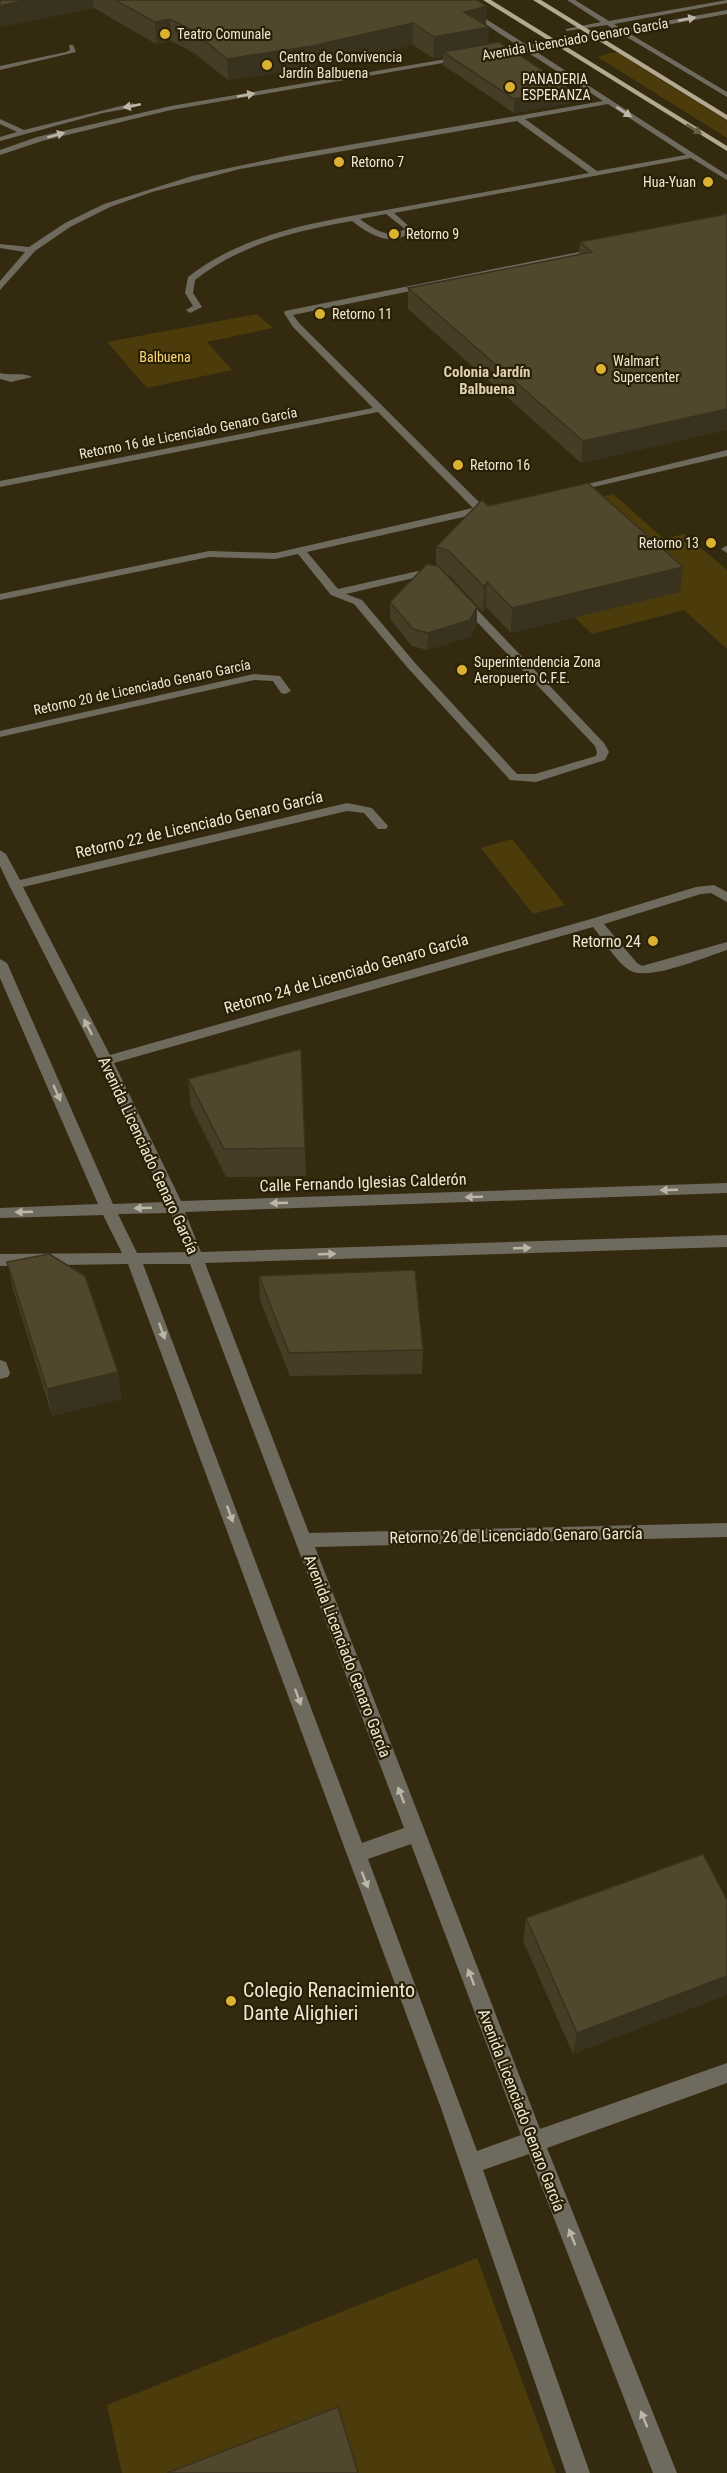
<svg xmlns="http://www.w3.org/2000/svg" width="727" height="2473" font-family="'Roboto Condensed',sans-serif">
  <style>
    .green { fill: #4c3c0b }
    .lines { fill: none; stroke-linecap: round; stroke-linejoin: round }
    .minor { fill: #6f6a5e; fill-rule: evenodd }
    .major { fill: #b3a990; fill-rule: evenodd }
    .wall { fill: #463d26 }
    .shaded-wall { fill: #39321f }
    .building { fill: #51472c; stroke: #39321f; stroke-width: 1.5 }
    .oneway { fill: #bbb6a7 }
    .oneway2 { fill: #685e44 }
    .poi-dot { fill: #dcb233; stroke: #2a2006; stroke-width: 2 }
    .labels { text-anchor: middle; stroke-width: 4.5; stroke-linejoin: round; paint-order: stroke }
    .far-poi-label { font-size: 14px; fill: #eee8d8; stroke: #2a2006; text-anchor: start }
    .far-street-label { font-size: 14px; fill: #eee8d8; stroke: #2a2006 }
    .far-park-label { font-size: 14px; fill: #fbd878; stroke: #2a2006 }
    .far-neighbourhood-label { font-size: 15px; font-weight: bold; fill: #ddd1b2; stroke: #2a2006 }
    .street-label { font-size: 16px; fill: #eee8d8; stroke: #2a2006 }
    .poi-label { font-size: 16px; fill: #eee8d8; stroke: #2a2006; text-anchor: end }
    .near-poi-label { font-size: 20px; fill: #eee8d8; stroke: #2a2006; text-anchor: start }
  </style>
  <rect width="100%" height="100%" fill="#342a10"/>
  <path class="green" d="M608,53h10l109,68v17l-129,-81z
    M257,314l16,14 -66,14 25,28 -85,18 -40,-46z
    M613,494l51,45 20,-5 43,36v79l-43,-39 -92,24 -36,-35 -11,-89z
    M512,839l53,66 -32,9 -52,-66z
    M477,2258l79,215h-434l-15,-68z"/>
  <g class="lines">
    <path class="minor" d="M449,0h7l71,45 88,-15 -8,-5 -41,6v-2l35,-7 -34,-22h8l34,21 118,-21v3l-113,21 8,5 105,-19v4l-100,18 100,60v5l-107,-64 -88,16 195,126v5l-36,-22 -297,55 19,17c-20,19 -43,5 -61,-9 -57,10 -111,23 -157,59l-2,13 9,14 -12,6 -4,-3 7,-4 -8,-13 3,-16c63,-49 144,-57 220,-71 60,-11 121,-22 181,-33l-72,-52 -277,48 -88,23 -42,15 -40,20 -35,24 -35,39v-9l25,-29 -25,-4v-4l29,3 36,-24 39,-19 88,-28 93,-20 318,-55 -79,-51 -36,5v-2l32,-6zM608,104l78,51 -89,16 -72,-52zM386,214l19,15c-17,11 -31,0 -45,-10z
      M69,45h4l3,7 -76,18v-4l66,-14 4,-2z
      M464,56l2,3 -295,51 -129,31 -42,14v-5l37,-13 134,-31z
      M133,103l3,4 -33,6 -103,28v-4l17,-5 -17,-8v-5l24,11z
      M599,248h3v4l-309,63 6,8 184,183 4,-1 5,3 -11,5 -174,39 31,37 80,-18 20,2v4h-20l-72,17 16,6 53,63 102,111h18l61,-18 1,-4 -2,-6 -136,-143v-4h8l137,144 5,9 -4,8 -69,22 -26,-2 -103,-113 -53,-63 -23,-9 -33,-41 -23,5 -66,-2 -209,43v-6l209,-43 66,2 198,-45 -95,-96 -378,75v-6l373,-73 -80,-81 -9,-14 1,-2z
      M0,373c10,3 24,-1 32,4l-21,5 -11,-3z
      M727,450v6l-155,36 -5,-3z
      M726,546h1v7l-6,-4z
      M254,674l26,2 11,15 -6,3 -4,-1 -8,-12 -19,-1 -254,57v-6z
      M347,803l25,5 16,18 -2,3h-8l-14,-16 -17,-2 -324,76 87,168 481,-136 105,-32 18,-2 13,7v10l-16,-9 -10,1 -97,30 33,39 5,3 85,-24v8c-22,7 -79,32 -98,20 -14,-9 -25,-30 -36,-43l-479,136 67,138 546,-18v10l-542,19 16,40 526,-17v12l-522,16 104,270 418,-10v14l-412,10 225,582 187,-66v20l-180,65 130,325h-24l-124,-319 -46,16 107,303h-24l-125,-365 -313,-844 -128,2v-12l122,-1 -19,-38 -103,3v-10l98,-4 -98,-226v-19l7,4 106,241 53,-2 -67,-141 -90,-176 -9,-19v-16l6,4 14,26zM171,1213l15,39 -49,1 -19,-39zM143,1264h47l214,564 -42,15zM411,1844l110,291 -44,16 -109,-292z
      M0,1360l6,2 4,11 -2,4 -8,2z"/>
    <path class="major" d="M483,0h8l236,146v5z
      M533,0h8l186,115v5z"/>
  </g>
  <path class="wall" d="M0,0h477l9,26 2,18 83,59 -57,10 -71,-48v-8l-10,1 -20,-13 -101,23 -84,12 -34,-27 -23,-12 -15,3 -62,-36 -94,19z
    M727,214v216l-146,33 -173,-154v-21l171,-33 1,-13z
    M488,506l192,86 -169,41 -25,-26 -3,5 -34,-37h-2l30,32v17l-7,13 -43,13 -15,-4 -22,-27v-17l46,-36v-19z
    M301,1049l5,127 -80,1 -35,-70 -3,-28z
    M7,1262l115,137 -70,17 -39,-127z
    M259,1276l164,74 -1,24 -132,2 -30,-76z
    M703,1854l-130,200 -50,-113 3,-23z"/>
  <path class="shaded-wall" d="M27,0h66l1,8 -94,19v-21z
    M487,6l-1,22 3,-1 -1,22 -45,3v5l-10,1 1,-21 30,-25z
    M170,19l1,22 -15,3 -1,-22z
    M413,23v22l-101,23 -84,12 -1,-21z
    M572,89l-1,14 -57,10v-14z
    M727,409v21l-146,33 2,-22z
    M683,567l-3,25 -169,41 1,-25z
    M487,582l-1,25 -3,5 1,-25z
    M477,607v17l-7,13 -43,13 1,-17z
    M118,1372l4,27 -70,17 -5,-27z
    M727,1976v19l-154,59 4,-21z"/>
  <path class="building" d="M0,0h27l-27,6z
    M115,0h362l10,6 -23,6 25,15 -55,10 -21,-14 -101,23 -85,13 -34,-28 -23,-12 -15,3z
    M499,42l73,47 -58,10 -71,-47z
    M727,214v195l-144,32 -175,-153 184,-36 -12,-10z
    M588,483l95,84 -171,41 -25,-26 -3,5 -35,-36 -13,-4 46,-47 6,6z
    M427,564l11,2 39,41 -7,13 -42,13 -15,-4 -23,-27z
    M301,1049l4,99 -81,1 -36,-70z
    M49,1254l36,22 33,96 -71,17 -40,-127z
    M415,1270l8,80 -134,3 -30,-77z
    M703,1854l24,46v76l-150,57 -51,-115z
    M338,2407l20,66h-191z"/>
  <defs><path id="oneway-solid" d="M-6-.8H1V-3.2L6.5 0L1 3.2V.8H-6Z" transform="scale(1.5)"/></defs>
  <g class="oneway">
    <use href="#oneway-solid" transform="translate(687 19) rotate(-11)"/>
    <use href="#oneway-solid" transform="translate(246 95) rotate(-10)"/>
    <use href="#oneway-solid" transform="translate(132 106) rotate(169)"/>
    <use href="#oneway-solid" transform="translate(624 112) rotate(33)"/>
    <use href="#oneway-solid" transform="translate(56 135) rotate(-15)"/>
    <use href="#oneway-solid" transform="translate(88 1027) rotate(-117)"/>
    <use href="#oneway-solid" transform="translate(57 1093) rotate(66)"/>
    <use href="#oneway-solid" transform="translate(669 1190) rotate(178)"/>
    <use href="#oneway-solid" transform="translate(474 1197) rotate(178)"/>
    <use href="#oneway-solid" transform="translate(279 1203) rotate(178)"/>
    <use href="#oneway-solid" transform="translate(143 1208) rotate(178)"/>
    <use href="#oneway-solid" transform="translate(24 1212) rotate(178)"/>
    <use href="#oneway-solid" transform="translate(522 1248) rotate(-2)"/>
    <use href="#oneway-solid" transform="translate(327 1254) rotate(-2)"/>
    <use href="#oneway-solid" transform="translate(162 1331) rotate(70)"/>
    <use href="#oneway-solid" transform="translate(230 1514) rotate(70)"/>
    <use href="#oneway-solid" transform="translate(298 1697) rotate(70)"/>
    <use href="#oneway-solid" transform="translate(401 1795) rotate(-111)"/>
    <use href="#oneway-solid" transform="translate(365 1880) rotate(69)"/>
    <use href="#oneway-solid" transform="translate(471 1977) rotate(-111)"/>
    <use href="#oneway-solid" transform="translate(572 2237) rotate(-112)"/>
    <use href="#oneway-solid" transform="translate(644 2419) rotate(-112)"/>
  </g>
  <use class="oneway2" href="#oneway-solid" transform="translate(694 129) rotate(32)"/>
  <g class="poi-dot">
    <circle cx="165" cy="34" r="6"/>
    <circle cx="267" cy="65" r="6"/>
    <circle cx="510" cy="87" r="6"/>
    <circle cx="339" cy="162" r="6"/>
    <circle cx="708" cy="182" r="6"/>
    <circle cx="394" cy="234" r="6"/>
    <circle cx="320" cy="314" r="6"/>
    <circle cx="601" cy="369" r="6"/>
    <circle cx="458" cy="465" r="6"/>
    <circle cx="711" cy="543" r="6"/>
    <circle cx="462" cy="670" r="6"/>
    <circle cx="653" cy="941" r="6"/>
    <circle cx="231" cy="2001" r="6"/>
  </g>
  <g class="labels">
    <g class="far-poi-label">
      <text x="177" y="39">Teatro Comunale</text>
      <text x="279" y="62">Centro de Convivencia<tspan x="279" dy="16">Jardín Balbuena</tspan></text>
      <text x="522" y="84">PANADERIA<tspan x="522" dy="16">ESPERANZA</tspan></text>
      <text x="351" y="167">Retorno 7</text>
      <text x="696" y="187" text-anchor="end">Hua-Yuan</text>
      <text x="406" y="239">Retorno 9</text>
      <text x="332" y="319">Retorno 11</text>
      <text x="613" y="366">Walmart<tspan x="613" dy="16">Supercenter</tspan></text>
      <text x="470" y="470">Retorno 16</text>
      <text x="699" y="548" text-anchor="end">Retorno 13</text>
      <text x="474" y="667">Superintendencia Zona<tspan x="474" dy="16">Aeropuerto C.F.E.</tspan></text>
    </g>
    <g class="far-street-label">
      <text transform="translate(575 39) rotate(-10)" y="5">Avenida Licenciado Genaro García</text>
      <text transform="translate(188 433) rotate(-11)" y="5">Retorno 16 de Licenciado Genaro García</text>
      <text transform="translate(142 687) rotate(-12)" y="5">Retorno 20 de Licenciado Genaro García</text>
    </g>
    <g class="far-park-label">
      <text x="165" y="362">Balbuena</text>
    </g>
    <g class="far-neighbourhood-label">
      <text x="487" y="377">Colonia Jardín<tspan x="487" dy="17">Balbuena</tspan></text>
    </g>
    <g class="street-label">
      <text transform="translate(199 824) rotate(-13)" y="6">Retorno 22 de Licenciado Genaro García</text>
      <text transform="translate(346 973) rotate(-16)" y="6">Retorno 24 de Licenciado Genaro García</text>
      <text transform="translate(149 1155) rotate(65)" y="6">Avenida Licenciado Genaro García</text>
      <text transform="translate(363 1182) rotate(-2)" y="6">Calle Fernando Iglesias Calderón</text>
      <text transform="translate(516 1535) rotate(-1)" y="6">Retorno 26 de Licenciado Genaro García</text>
      <text transform="translate(348 1656) rotate(69)" y="6">Avenida Licenciado Genaro García</text>
      <text transform="translate(522 2110) rotate(69)" y="6">Avenida Licenciado Genaro García</text>
    </g>
    <g class="poi-label">
      <text x="641" y="947">Retorno 24</text>
    </g>
    <g class="near-poi-label">
      <text x="243" y="1997">Colegio Renacimiento<tspan x="243" dy="23">Dante Alighieri</tspan></text>
    </g>
  </g>
</svg>
